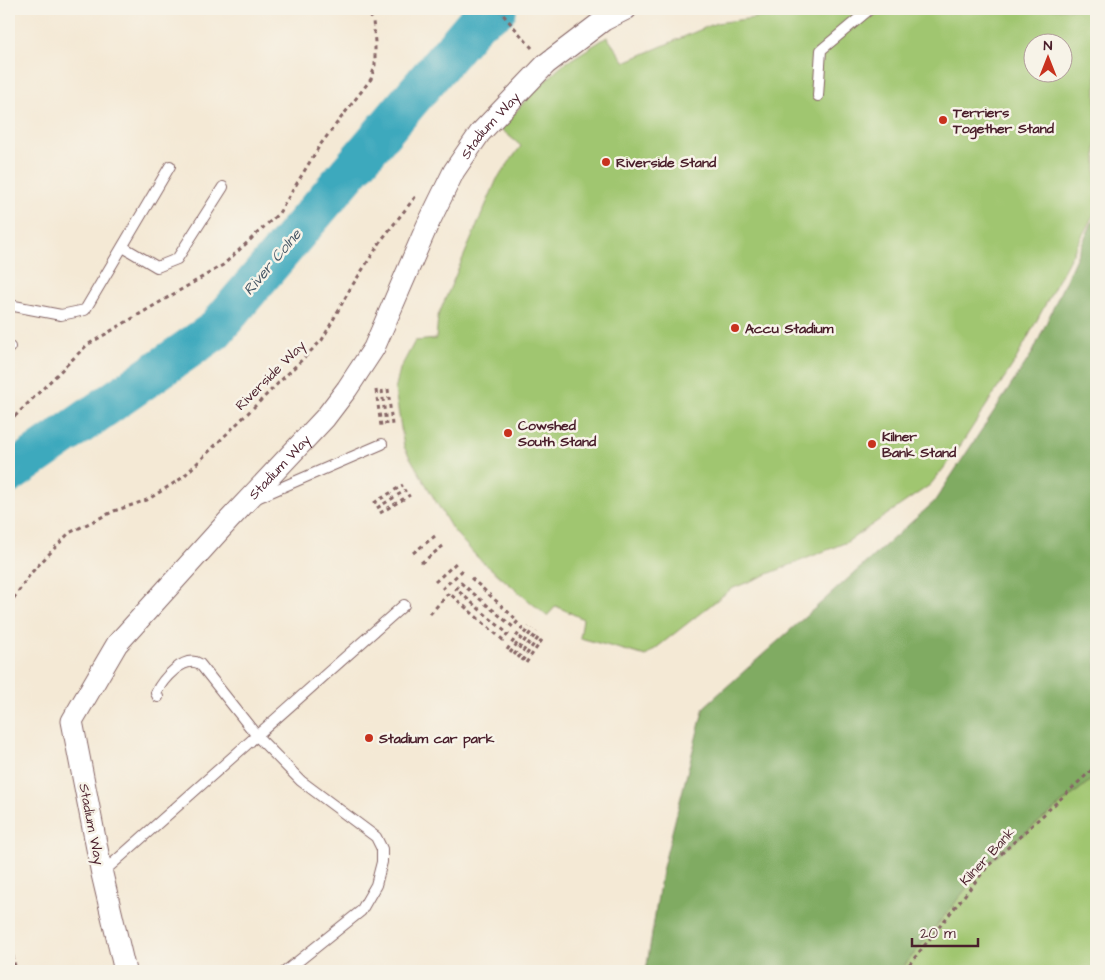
<svg xmlns="http://www.w3.org/2000/svg" width="1105" height="980" font-family="'Architects Daughter',sans-serif">
  <style>
    .green { fill: #a0c670; stroke: #75724e; fill-rule: evenodd }
    .forest { fill: #80ab62; stroke: #656546 }
    .lines { fill: none; stroke-linecap: round; stroke-linejoin: round }
    .river { stroke: #3da9bd; stroke-width: 40 }
    .service-casing { stroke: #866666; stroke-width: 12 }
    .minor-casing { stroke: #866666; stroke-width: 23 }
    .path { stroke: #866666; stroke-width: 3; stroke-dasharray: 4 4; stroke-linecap: butt }
    .service { stroke: #fff; stroke-width: 10 }
    .minor { stroke: #fff; stroke-width: 21 }
    .poi-dot { fill: #c8321e; stroke: #f7f3e8; stroke-width: 2 }
    .labels { text-anchor: middle; stroke-width: 5; stroke-linejoin: round; paint-order: stroke }
    .poi-label { font-size: 14px; font-weight: bold; fill: #4a1f2b; stroke: #f7f3e8; text-anchor: start }
    .street-label { font-size: 14px; fill: #4a1f2b; stroke: #f7f3e8 }
    .water-label { font-size: 15px; font-style: italic; fill: #455665; stroke: #f7f3e8 }
  </style>
  <rect width="100%" height="100%" fill="#f7f3e8"/>
  <filter id="ink" filterUnits="userSpaceOnUse"><feTurbulence type="fractalNoise" baseFrequency=".02" numOctaves="2"/><feDisplacementMap in="SourceGraphic" scale="10" xChannelSelector="R" yChannelSelector="G"/><feConvolveMatrix kernelMatrix="1 2 1 2 8 2 1 2 1" color-interpolation-filters="sRGB"/></filter>
  <filter id="wash" filterUnits="userSpaceOnUse"><feTurbulence type="fractalNoise" baseFrequency=".0096" numOctaves="4" result="noise"/><feDisplacementMap in="SourceGraphic" scale="20" xChannelSelector="R" yChannelSelector="G"/><feGaussianBlur stdDeviation="1.12" result="paint"/><feColorMatrix in="noise" values="0 0 0 0 0 0 0 0 0 0 0 0 0 0 0 0 0 1.4 0 .05"/><feComposite in="paint" operator="in"/></filter>
  <g filter="url(#wash)">
    <rect width="100%" height="100%" fill="#f4e9d5"/>
    <path class="green" d="M785,9h311v201l-82,153 -61,94 -23,28 -83,57 -116,47 -85,67 -66,-18 3,-19 -27,-13 -9,10 -70,-59 -25,-28 -48,-82 -9,-57 5,-21 15,-28 21,-2 2,-23 59,-137 24,-33 -20,-17 29,-34 34,-31 43,-27 18,25 91,-39 68,-9zM1032,42h30v30h-30z
      M1096,776v195h-196l85,-106z"/>
    <path class="forest" d="M1096,214v562l-111,89 -85,106h-254l16,-100 42,-164 230,-205 99,-150z"/>
    <g class="lines">
      <path class="river" d="M9,474l205,-143 264,-311 19,-11"/>
    </g>
  </g>
  <g filter="url(#ink)">
    <g class="lines">
      <defs>
        <path id="service" d="M818,96l3,-46 49,-41
          M123,247l34,20 20,-8 46,-72
          M9,305l52,10 24,-5 85,-144
          M9,348l1,-1
          M257,498l125,-54
          M158,697l-2,-4c6,-13 28,-39 44,-29l57,72 44,45 75,56 6,12v13l-6,23 -15,26 -75,60
          M102,873l302,-268"/>
        <g id="minor">
          <path id="s1" d="M125,971l-23,-97 -30,-153 45,-77 112,-124 96,-102 22,-29 27,-41 53,-122 27,-55 26,-38 66,-69 58,-44 22,-11"/>
        </g>
      </defs>
      <use href="#service" class="service-casing"/>
      <use href="#minor" class="minor-casing"/>
      <path class="path" d="M498,9l34,39
        M388,389l4,36
        M376,390l5,36
        M382,390l4,35
        M9,422l78,-77 136,-80 56,-52 41,-68 51,-66 4,-14v-23l-2,-21 -6,-12
        M374,503l29,-18
        M377,508l29,-18
        M380,513l30,-18
        M413,553l22,-17
        M421,563l22,-17
        M435,582l21,-19
        M442,589l21,-19
        M9,605l22,-32 38,-40 45,-22 33,-11 35,-22 140,-138 28,-51 33,-51 33,-42
        M430,614l19,-21 54,47 5,-6 -52,-45 5,-6 52,44 5,-6 -49,-45
        M507,650l18,-26
        M510,653l19,-26
        M514,655l19,-26
        M518,658l19,-26
        M522,661l18,-26
        M526,663l18,-26
        M9,939l7,32
        M904,971l84,-105 108,-100"/>
      <use href="#service" class="service"/>
      <use href="#minor" class="minor"/>
    </g>
  </g>
  <g class="poi-dot">
    <circle cx="943" cy="120" r="5"/>
    <circle cx="606" cy="162" r="5"/>
    <circle cx="735" cy="328" r="5"/>
    <circle cx="508" cy="433" r="5"/>
    <circle cx="872" cy="444" r="5"/>
    <circle cx="369" cy="738" r="5"/>
  </g>
  <g class="labels">
    <g class="poi-label">
      <text x="953" y="117">Terriers<tspan x="953" dy="16">Together Stand</tspan></text>
      <text x="616" y="167">Riverside Stand</text>
      <text x="745" y="333">Accu Stadium</text>
      <text x="518" y="430">Cowshed<tspan x="518" dy="16">South Stand</tspan></text>
      <text x="882" y="441">Kilner<tspan x="882" dy="16">Bank Stand</tspan></text>
      <text x="379" y="743">Stadium car park</text>
    </g>
    <g class="street-label">
      <text dy="5" stroke="none"><textPath href="#s1" startOffset="990">Stadium Way</textPath></text>
      <text transform="translate(270 375) rotate(-45)" y="5">Riverside Way</text>
      <text dy="5" stroke="none"><textPath href="#s1" startOffset="585">Stadium Way</textPath></text>
      <text transform="translate(92 824) rotate(79)" y="5">Stadium Way</text>
      <text transform="translate(987 856) rotate(-47)" y="5">Kilner Bank</text>
    </g>
    <g class="water-label">
      <text transform="translate(272 262) rotate(-50)" y="5">River Colne</text>
    </g>
  </g>
  <rect width="1105" height="980" fill="none" stroke="#f7f3e8" stroke-width="30"/>
  <g transform="translate(1048 58)"><circle r="24" fill="#f7f3e8" stroke="#b29e9c"/>
  <path d="M0-4L9 19L0 12L-9 19Z" fill="#c8321e"/>
  <text y="-8" font-size="14" font-weight="bold" text-anchor="middle" fill="#4a1f2b">N</text>
  </g>
  <path d="M912 938v8h66v-8" fill="none" stroke="#4a1f2b" stroke-width="2.5"/>
  <text x="920" y="938" font-size="15" fill="#4a1f2b" stroke="#f7f3e8" stroke-width="4" paint-order="stroke">20 m</text>
</svg>
